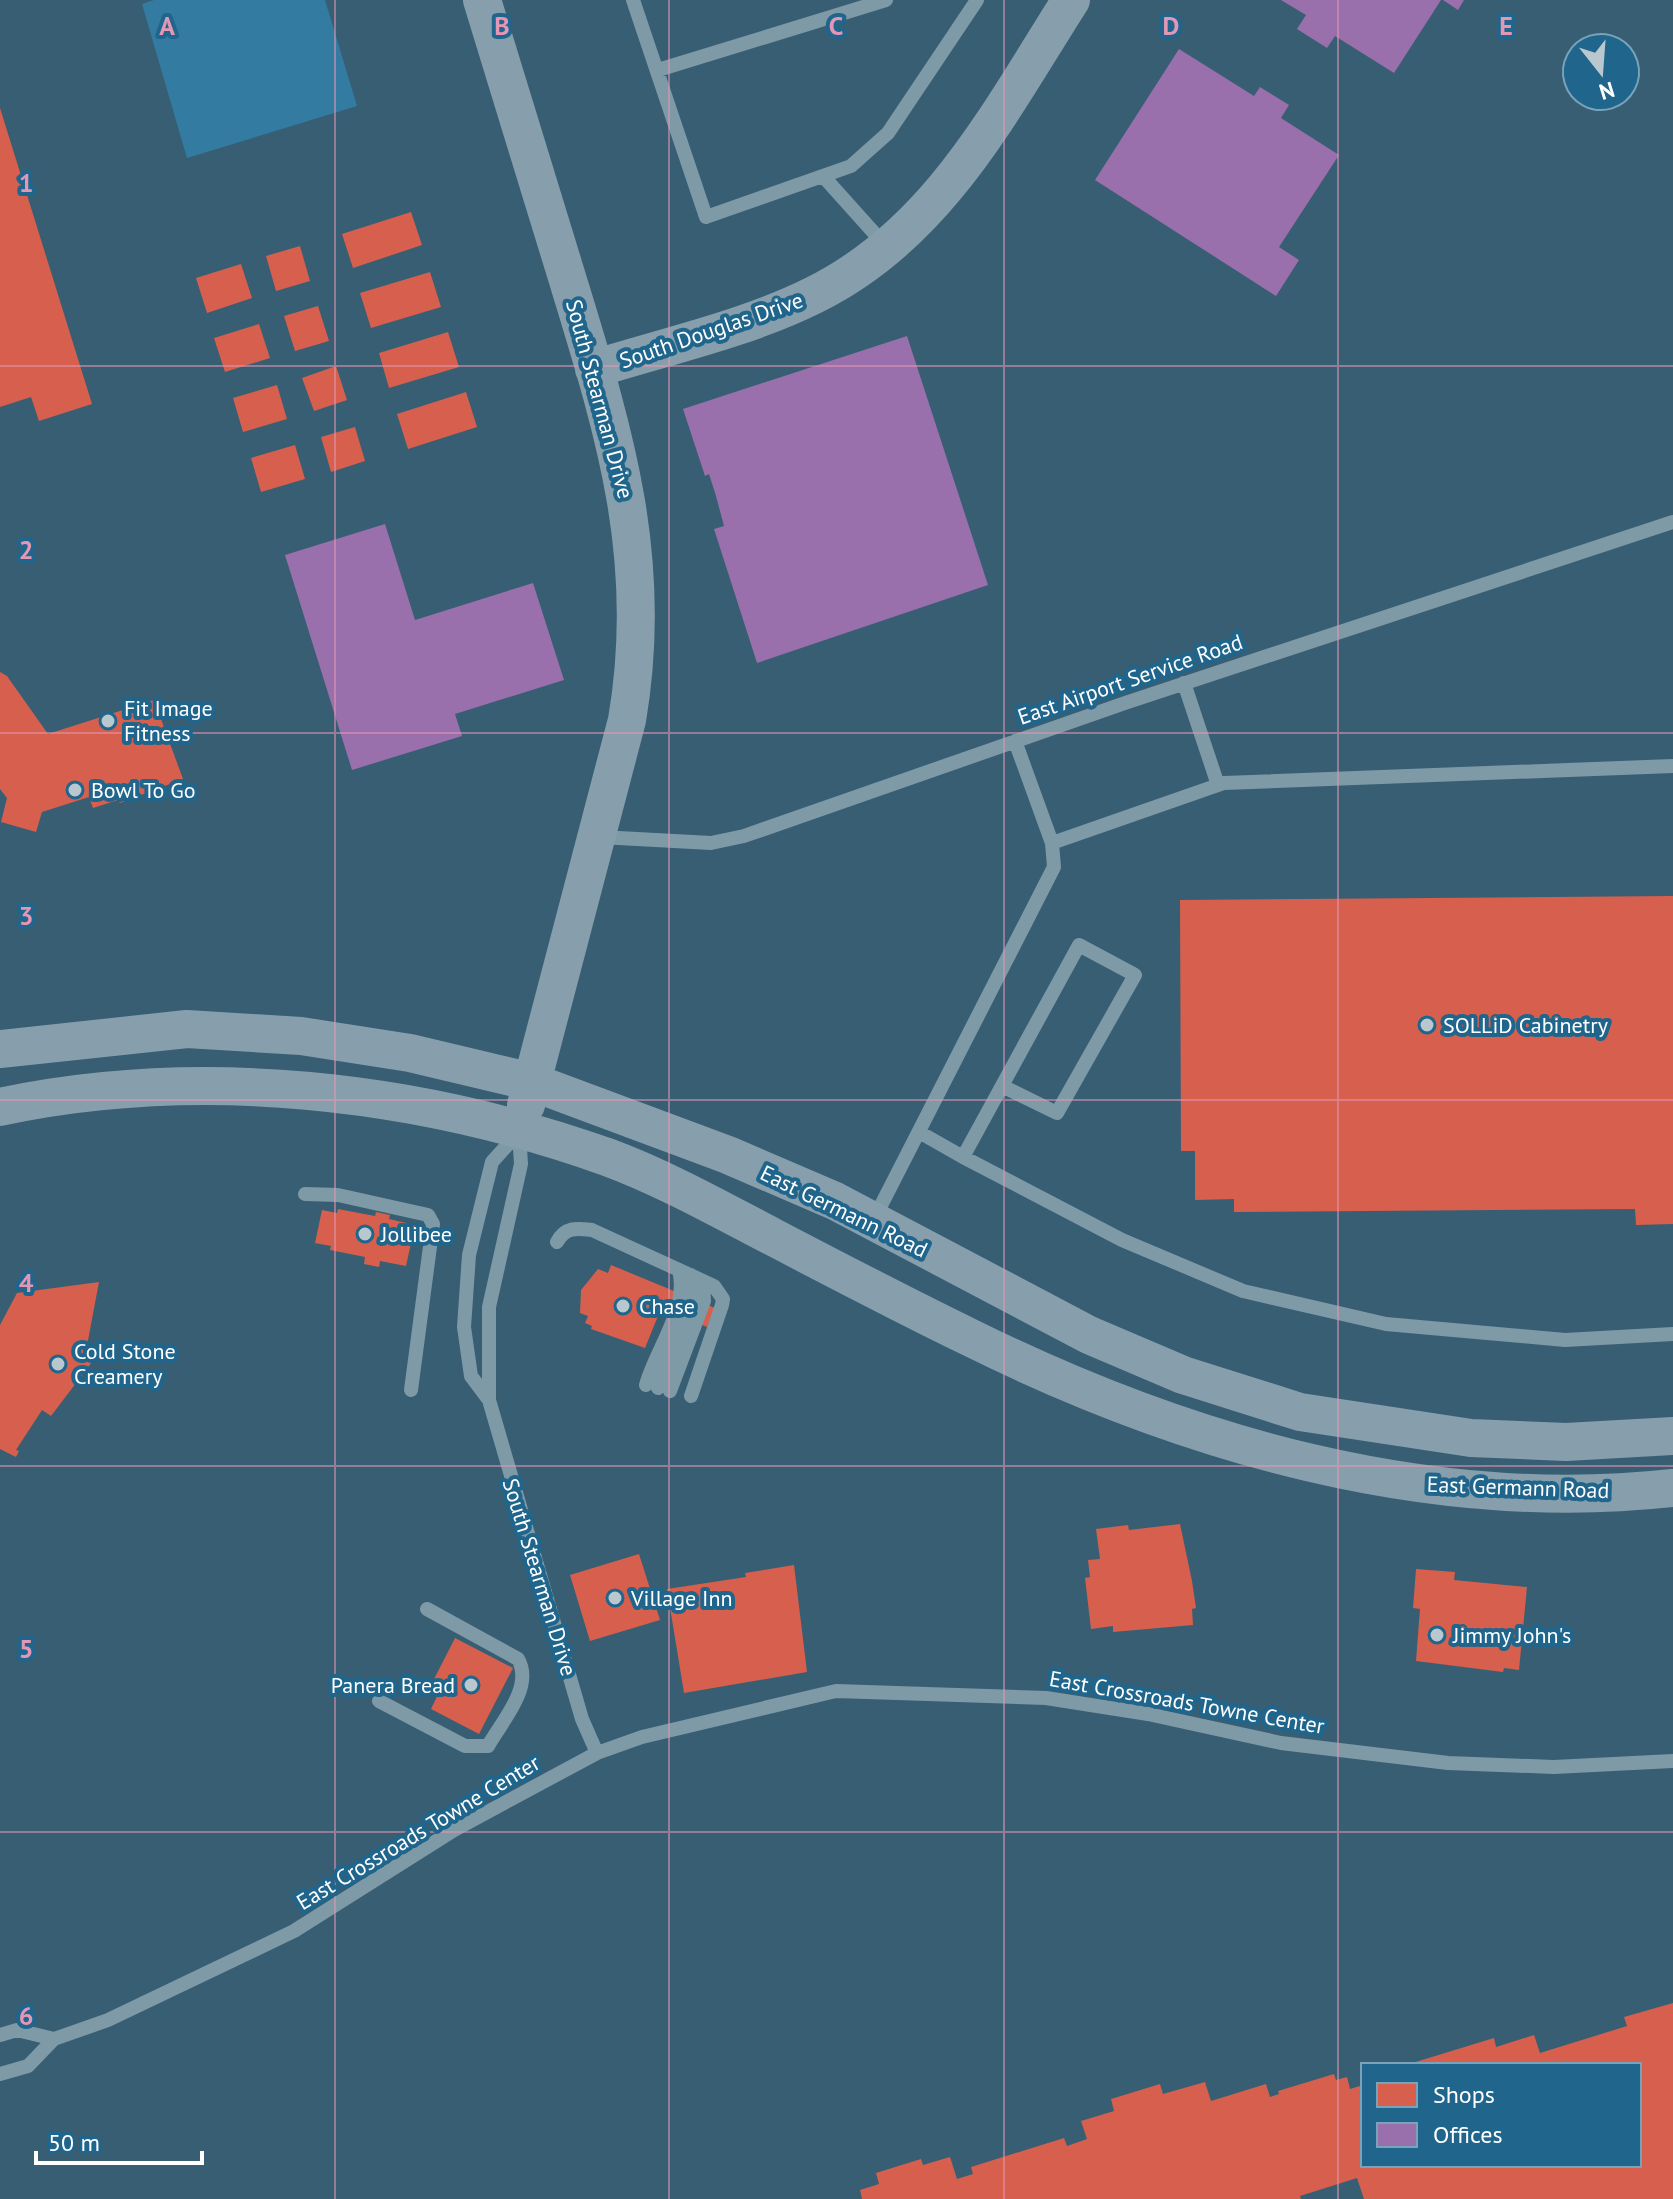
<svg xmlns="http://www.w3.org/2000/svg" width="1673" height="2199" font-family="'PT Sans',sans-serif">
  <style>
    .green { fill: #347ba2 }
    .shops { fill: #d6604d }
    .offices { fill: #9970ab }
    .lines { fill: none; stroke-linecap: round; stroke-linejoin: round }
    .lane { stroke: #7f9aa7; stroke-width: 14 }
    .secondary { stroke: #879fac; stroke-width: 38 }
    .grid { fill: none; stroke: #e497b5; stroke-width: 2; stroke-opacity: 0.55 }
    .poi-dot { fill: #b9c7ce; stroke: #1f658c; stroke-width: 3 }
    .labels { text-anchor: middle; stroke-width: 8; stroke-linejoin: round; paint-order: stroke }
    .street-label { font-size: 22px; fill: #fff; stroke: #1f658c }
    .poi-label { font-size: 22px; fill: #fff; stroke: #1f658c; text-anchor: start }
    .grid-label { font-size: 26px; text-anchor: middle; font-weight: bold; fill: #e497b5; stroke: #1f658c; stroke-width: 8; stroke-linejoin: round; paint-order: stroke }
  </style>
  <rect width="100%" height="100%" fill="#385e74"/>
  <path class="green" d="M154,0h171l32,106 -170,52 -45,-154z"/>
  <path class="shops" d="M0,108l92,296 -53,17 -8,-24 -31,10z
    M411,212l11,33 -69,23 -11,-34z
    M300,246l10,35 -34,10 -10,-35z
    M241,264l11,34 -45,15 -11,-35z
    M430,272l11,35 -70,21 -11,-35z
    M318,306l11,35 -34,10 -11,-35z
    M259,324l11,34 -45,14 -11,-34z
    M448,332l11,35 -70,21 -10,-35z
    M336,366l11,34 -33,11 -12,-33z
    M277,385l10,34 -44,13 -10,-34z
    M466,392l11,35 -69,22 -11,-35z
    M355,427l10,34 -34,11 -10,-35z
    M295,445l10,34 -44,13 -10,-34z
    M0,672l7,4 41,58 106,-34 29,79 -63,24 -2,-3 -25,8 -4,-11 -47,15 -6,20 -35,-10 6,-24 -7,-9z
    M1673,896v328l-37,1 -1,-16 -401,3v-13l-39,1v-49h-14l-1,-251z
    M338,1209l37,7 1,-4 14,3 -1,4 26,6 -9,41 -26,-5 -1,6 -15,-3 1,-7 -35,-7 1,-4 -16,-3 7,-33 15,3z
    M611,1265l104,43 -8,19 -42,-17 -3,8 -4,-2 -13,32 -54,-19 1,-3 -7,-3 3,-7 -8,-3 1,-23 17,-21 10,4z
    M99,1282l-13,69 11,1 -2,6 -44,58 -9,-6 -26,40 3,1 -3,6 -16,-8v-124l17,-32z
    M1180,1524l12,57 4,27 -4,1 1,16 -80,7v-6l-22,3 -6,-51 5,-1 -2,-17 12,-1 -4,-30 32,-4 1,5z
    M639,1554l21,66 -70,21 -20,-66z
    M794,1565l13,107 -123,21 -17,-104 79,-12 -1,-4z
    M1416,1569l39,3 -1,8 73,7 -8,83 -15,-2 -1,4 -87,-11 4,-52 -7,-1z
    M455,1638l58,30 -34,66 -48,-25 10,-21 -9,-5z
    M1673,2003v196h-309l-7,-21 -57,18 1,3h-439l-2,-9 19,-6 -3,-11 45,-14 2,6 27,-8 7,22 16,-5 -2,-7 93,-29 3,8 20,-7 -6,-18 33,-10 -3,-12 49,-15 3,10 42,-12 6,19 55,-17 4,13 9,-3 -1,-3 56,-17 2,6 11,-3 3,12 13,-4v80h276v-100l-230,-1 85,-26 2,9 38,-12 6,18 87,-27 -3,-9z"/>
  <path class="offices" d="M1281,0h160l-47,73 -59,-37 -8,12 -30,-19 9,-14z
    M1443,0h21l-6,10z
    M1179,49l75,47 6,-9 29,18 -8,13 58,37 -60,92 20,13 -23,36 -181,-116z
    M907,336l81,249 -231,78 -43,-134 10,-3 -8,-30 -7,-22 -4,2 -22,-67z
    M385,524l30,96 118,-37 31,97 -109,34 7,22 -110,34 -67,-215z"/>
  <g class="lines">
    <path class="lane" d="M633,0l73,217 145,-51 37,-33 89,-133
      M658,70l228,-70
      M823,176l61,68
      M1184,683l34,102
      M600,837l111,6 33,-7 381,-133 548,-181
      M1052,843l172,-60 449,-17
      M1002,1086l55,27 78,-138 -56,-30 -116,212 159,83 121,51 143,33 179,16 108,-6
      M519,1132l2,32 -32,143v93l93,319 15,34
      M919,1132l44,25
      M305,1194l33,1 90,20 5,9 -22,166
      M873,1221l181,-354 -2,-24 -37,-102
      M557,1242c8,-15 19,-14 35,-12l122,56 9,13 -1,6 -31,91
      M646,1385c10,-36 43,-77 33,-115
      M658,1388l35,-92 1,-14 -3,-7
      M670,1391l34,-90 -1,-20
      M489,1400l-18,-24 -7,-49 5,-72 23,-93 27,-30
      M379,1701l86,45h23c14,-25 46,-59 30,-87l-91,-50
      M0,2035l17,-5 37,9
      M0,2074l28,-8 26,-27 54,-19 186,-89 160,-101 143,-77 45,-16 194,-46 210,7 102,16 133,29 167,20 106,4 119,-6"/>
    <path class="secondary" d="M482,0c28,91 56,182 84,274 47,154 89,283 61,446l-101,385
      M594,369c73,-23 152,-40 220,-74 124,-61 186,-184 257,-295
      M0,1049l187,-20 114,7 109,17 122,29 196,73 107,46 254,134 94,40 117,37 171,26 95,4 107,-6
      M0,1107c199,-42 416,-18 607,50 57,21 112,52 166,80 65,34 130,68 196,100 216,107 460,178 704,151"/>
  </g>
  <path class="grid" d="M335,0v2199M669,0v2199M1004,0v2199M1338,0v2199M0,366h1673M0,733h1673M0,1100h1673M0,1466h1673M0,1832h1673"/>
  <g class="poi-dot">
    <circle cx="108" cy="721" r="8"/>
    <circle cx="75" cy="790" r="8"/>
    <circle cx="1427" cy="1025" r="8"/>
    <circle cx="365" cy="1234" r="8"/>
    <circle cx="623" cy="1306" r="8"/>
    <circle cx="58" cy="1364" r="8"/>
    <circle cx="615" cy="1598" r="8"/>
    <circle cx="1437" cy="1635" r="8"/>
    <circle cx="471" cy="1685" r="8"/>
  </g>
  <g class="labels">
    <g class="street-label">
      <text transform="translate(711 330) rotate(-19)" y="8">South Douglas Drive</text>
      <text transform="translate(600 399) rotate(75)" y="8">South Stearman Drive</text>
      <text transform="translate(1130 679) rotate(-19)" y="8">East Airport Service Road</text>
      <text transform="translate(844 1211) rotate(26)" y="8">East Germann Road</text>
      <text transform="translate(1518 1487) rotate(2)" y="8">East Germann Road</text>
      <text transform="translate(540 1577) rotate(73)" y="8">South Stearman Drive</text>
      <text transform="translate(1187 1702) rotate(10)" y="8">East Crossroads Towne Center</text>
      <text transform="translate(418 1832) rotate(-31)" y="8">East Crossroads Towne Center</text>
    </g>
    <g class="poi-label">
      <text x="124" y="716">Fit Image<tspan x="124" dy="25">Fitness</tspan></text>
      <text x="91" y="798">Bowl To Go</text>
      <text x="1443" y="1033">SOLLiD Cabinetry</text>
      <text x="381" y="1242">Jollibee</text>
      <text x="639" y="1314">Chase</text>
      <text x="74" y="1359">Cold Stone<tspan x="74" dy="25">Creamery</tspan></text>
      <text x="631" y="1606">Village Inn</text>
      <text x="1453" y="1643">Jimmy John's</text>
      <text x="455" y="1693" text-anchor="end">Panera Bread</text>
    </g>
  </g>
  <g class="grid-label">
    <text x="167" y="35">A</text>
    <text x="502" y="35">B</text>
    <text x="836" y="35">C</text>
    <text x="1171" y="35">D</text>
    <text x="1506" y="35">E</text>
    <text x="26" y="192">1</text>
    <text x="26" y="559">2</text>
    <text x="26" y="925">3</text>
    <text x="26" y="1292">4</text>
    <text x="26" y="1658">5</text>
    <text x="26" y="2025">6</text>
  </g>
  <rect x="1361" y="2063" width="280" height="104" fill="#1f658c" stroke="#79a3ba" stroke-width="2"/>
  <rect x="1377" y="2083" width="40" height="24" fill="#d6604d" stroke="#79a3ba" stroke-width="2"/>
  <text x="1433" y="2103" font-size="24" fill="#ffffff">Shops</text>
  <rect x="1377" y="2123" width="40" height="24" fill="#9970ab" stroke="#79a3ba" stroke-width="2"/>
  <text x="1433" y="2143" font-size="24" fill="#ffffff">Offices</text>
  <g transform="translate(1601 72) rotate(163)"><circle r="38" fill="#1f658c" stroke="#79a3ba" stroke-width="2"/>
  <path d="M0-6L14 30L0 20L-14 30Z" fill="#b9c7ce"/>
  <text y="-12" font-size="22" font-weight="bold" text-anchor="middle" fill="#ffffff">N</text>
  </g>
  <path d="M36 2151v12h166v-12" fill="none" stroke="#ffffff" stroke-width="4"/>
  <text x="48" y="2151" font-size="24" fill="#ffffff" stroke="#1f658c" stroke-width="6" paint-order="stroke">50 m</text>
</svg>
